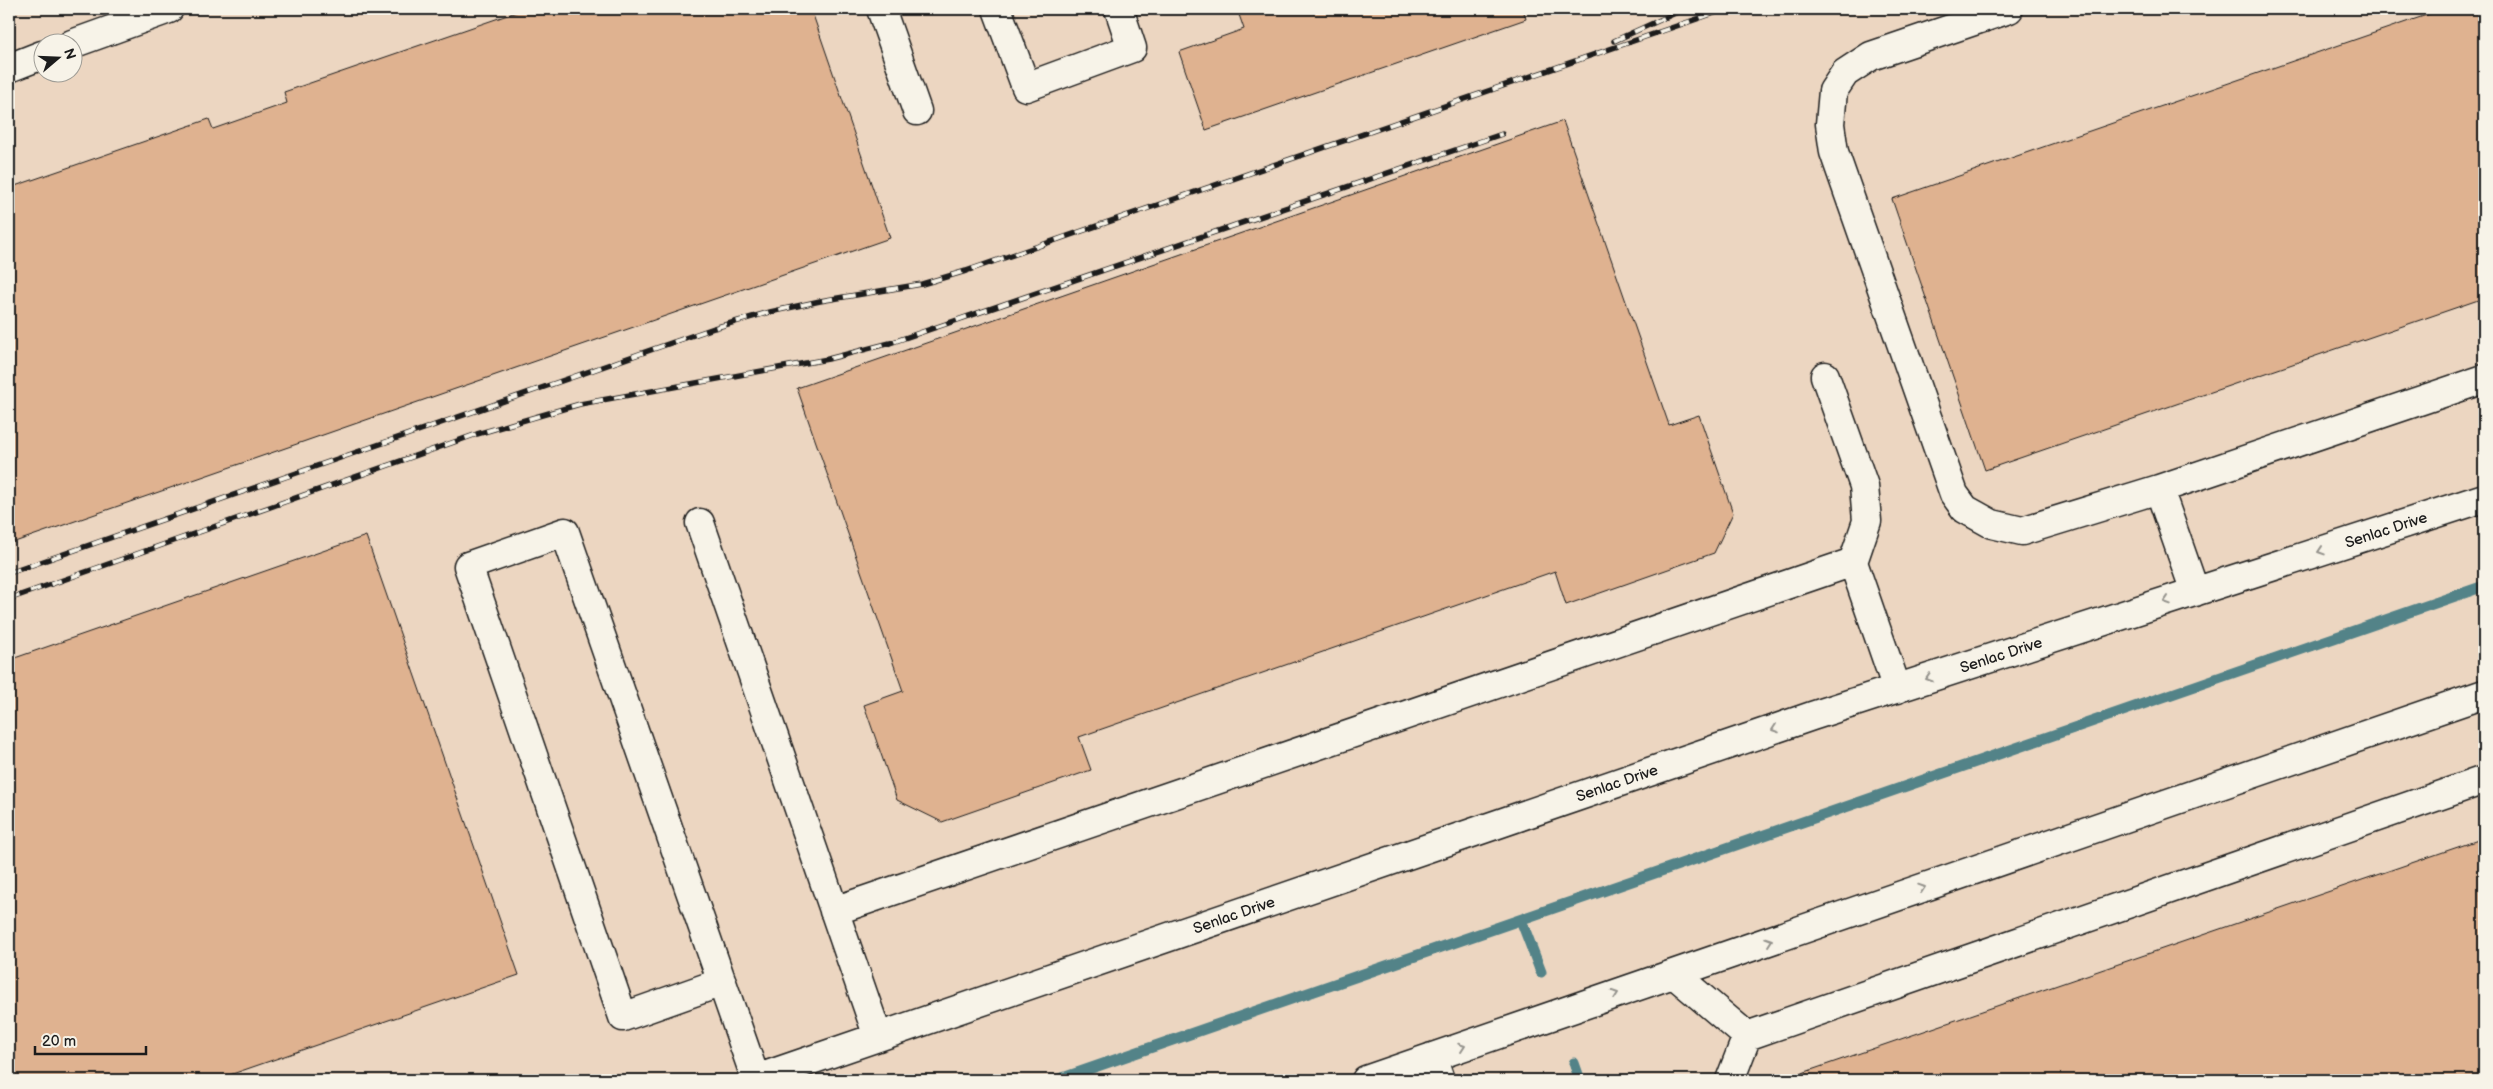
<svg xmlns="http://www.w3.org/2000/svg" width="2493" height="1089" font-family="'Balsamiq Sans',sans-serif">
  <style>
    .built { fill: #ecd6c1; fill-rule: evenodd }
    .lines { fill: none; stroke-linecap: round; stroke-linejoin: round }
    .stream { stroke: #538388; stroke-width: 11 }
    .building { fill: #dfb290; stroke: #1c1c1c }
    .minor-casing { stroke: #1c1c1c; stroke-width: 31 }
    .minor { stroke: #f7f3e8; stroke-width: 28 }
    .rail-casing { stroke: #1c1c1c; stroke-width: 5.5 }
    .rail { stroke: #f7f3e8; stroke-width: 4; stroke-dasharray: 11; stroke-linecap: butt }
    .oneway { stroke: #94928c }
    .labels { text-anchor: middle; stroke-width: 4.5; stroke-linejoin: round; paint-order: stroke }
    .street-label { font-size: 15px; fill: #1c1c1c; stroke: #f7f3e8 }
  </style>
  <rect width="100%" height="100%" fill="#f2e6d6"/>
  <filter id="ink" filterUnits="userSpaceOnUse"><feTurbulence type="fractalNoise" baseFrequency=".02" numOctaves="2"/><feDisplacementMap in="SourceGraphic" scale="10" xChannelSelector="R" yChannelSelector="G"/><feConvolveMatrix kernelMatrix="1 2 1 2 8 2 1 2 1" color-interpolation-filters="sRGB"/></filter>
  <g filter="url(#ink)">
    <path class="built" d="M9,9h2475v1071h-2475zM42,42h30v30h-30z"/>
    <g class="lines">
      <path class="stream" d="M1521,920l20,52
        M1574,1063l6,17
        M1057,1080l1427,-494"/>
    </g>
    <path class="building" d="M525,9h286l79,229 -881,306v-356l200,-69 4,10 74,-26 -3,-11z
      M1237,9h286l3,10 -320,111 -27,-78 65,-23z
      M2444,9h40v289l-499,172 -93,-271z
      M1563,121l106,304 30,-10 34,98 -19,40 -148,52 -11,-34 -476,166 12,33 -149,52 -45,-22 -33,-95 39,-14 -106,-303z
      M366,536l153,439 -304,105h-206v-420z
      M2484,838v242h-702z"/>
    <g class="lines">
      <defs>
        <path id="minor" d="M881,9l36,102
          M997,9l29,78 106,-39 -13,-39
          M2009,9l-138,47 -26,17 -12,18 -3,33 4,28 120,342 11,15 27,15 30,7 137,-42 36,103
          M72,44l97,-35
          M9,68l33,-13
          M1825,376l39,110 3,35 -14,41
          M2159,489l325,-110
          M700,523l178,514
          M834,911l1019,-349 44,127
          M1674,974l73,62
          M722,982l-99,35 -155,-451 97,-34 191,548
          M1432,1057l8,23
          M753,1080l1059,-364 672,-218
          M1366,1080l1118,-386
          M1730,1080l17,-44 737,-256"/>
      </defs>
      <use href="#minor" class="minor-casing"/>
      <use href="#minor" class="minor"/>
      <defs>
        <path id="rail" d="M1614,41l70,-32
          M9,573l705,-245 56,-16 50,-11 102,-17 44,-13 760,-262
          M9,599l468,-165 103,-30 248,-45 62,-16 612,-209"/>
      </defs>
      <use href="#rail" class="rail-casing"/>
      <use href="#rail" class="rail"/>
    </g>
    <defs><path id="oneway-chevron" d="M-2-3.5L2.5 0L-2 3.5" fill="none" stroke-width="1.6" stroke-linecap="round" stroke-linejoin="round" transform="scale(1.25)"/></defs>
    <g class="oneway">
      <use href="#oneway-chevron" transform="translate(2321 551) rotate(162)"/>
      <use href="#oneway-chevron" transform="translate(2167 601) rotate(162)"/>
      <use href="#oneway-chevron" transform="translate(1929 678) rotate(162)"/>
      <use href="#oneway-chevron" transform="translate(1775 729) rotate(161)"/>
      <use href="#oneway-chevron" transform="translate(1922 888) rotate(-19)"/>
      <use href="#oneway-chevron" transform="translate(1769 941) rotate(-19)"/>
      <use href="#oneway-chevron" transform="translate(1615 994) rotate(-19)"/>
      <use href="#oneway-chevron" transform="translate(1462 1047) rotate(-19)"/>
    </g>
  </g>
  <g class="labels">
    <g class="street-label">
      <text transform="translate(2386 530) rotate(-18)" y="5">Senlac Drive</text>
      <text transform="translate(2001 655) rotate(-18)" y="5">Senlac Drive</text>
      <text transform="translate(1617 783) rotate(-19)" y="5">Senlac Drive</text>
      <text transform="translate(1234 915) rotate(-19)" y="5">Senlac Drive</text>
    </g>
  </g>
  <rect width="2493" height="1089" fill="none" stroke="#f7f3e8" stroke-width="30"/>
  <rect x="15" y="15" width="2463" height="1059" fill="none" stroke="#1c1c1c" stroke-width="2" filter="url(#ink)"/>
  <g transform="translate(58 58) rotate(71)"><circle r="24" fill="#f7f3e8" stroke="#9f9d96"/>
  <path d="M0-4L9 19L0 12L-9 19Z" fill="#1c1c1c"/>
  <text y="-8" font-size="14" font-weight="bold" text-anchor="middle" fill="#1c1c1c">N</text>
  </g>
  <path d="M35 1046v8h111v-8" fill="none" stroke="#1c1c1c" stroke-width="2.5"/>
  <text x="42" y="1046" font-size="15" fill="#1c1c1c" stroke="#f7f3e8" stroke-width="4" paint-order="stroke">20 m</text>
</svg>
